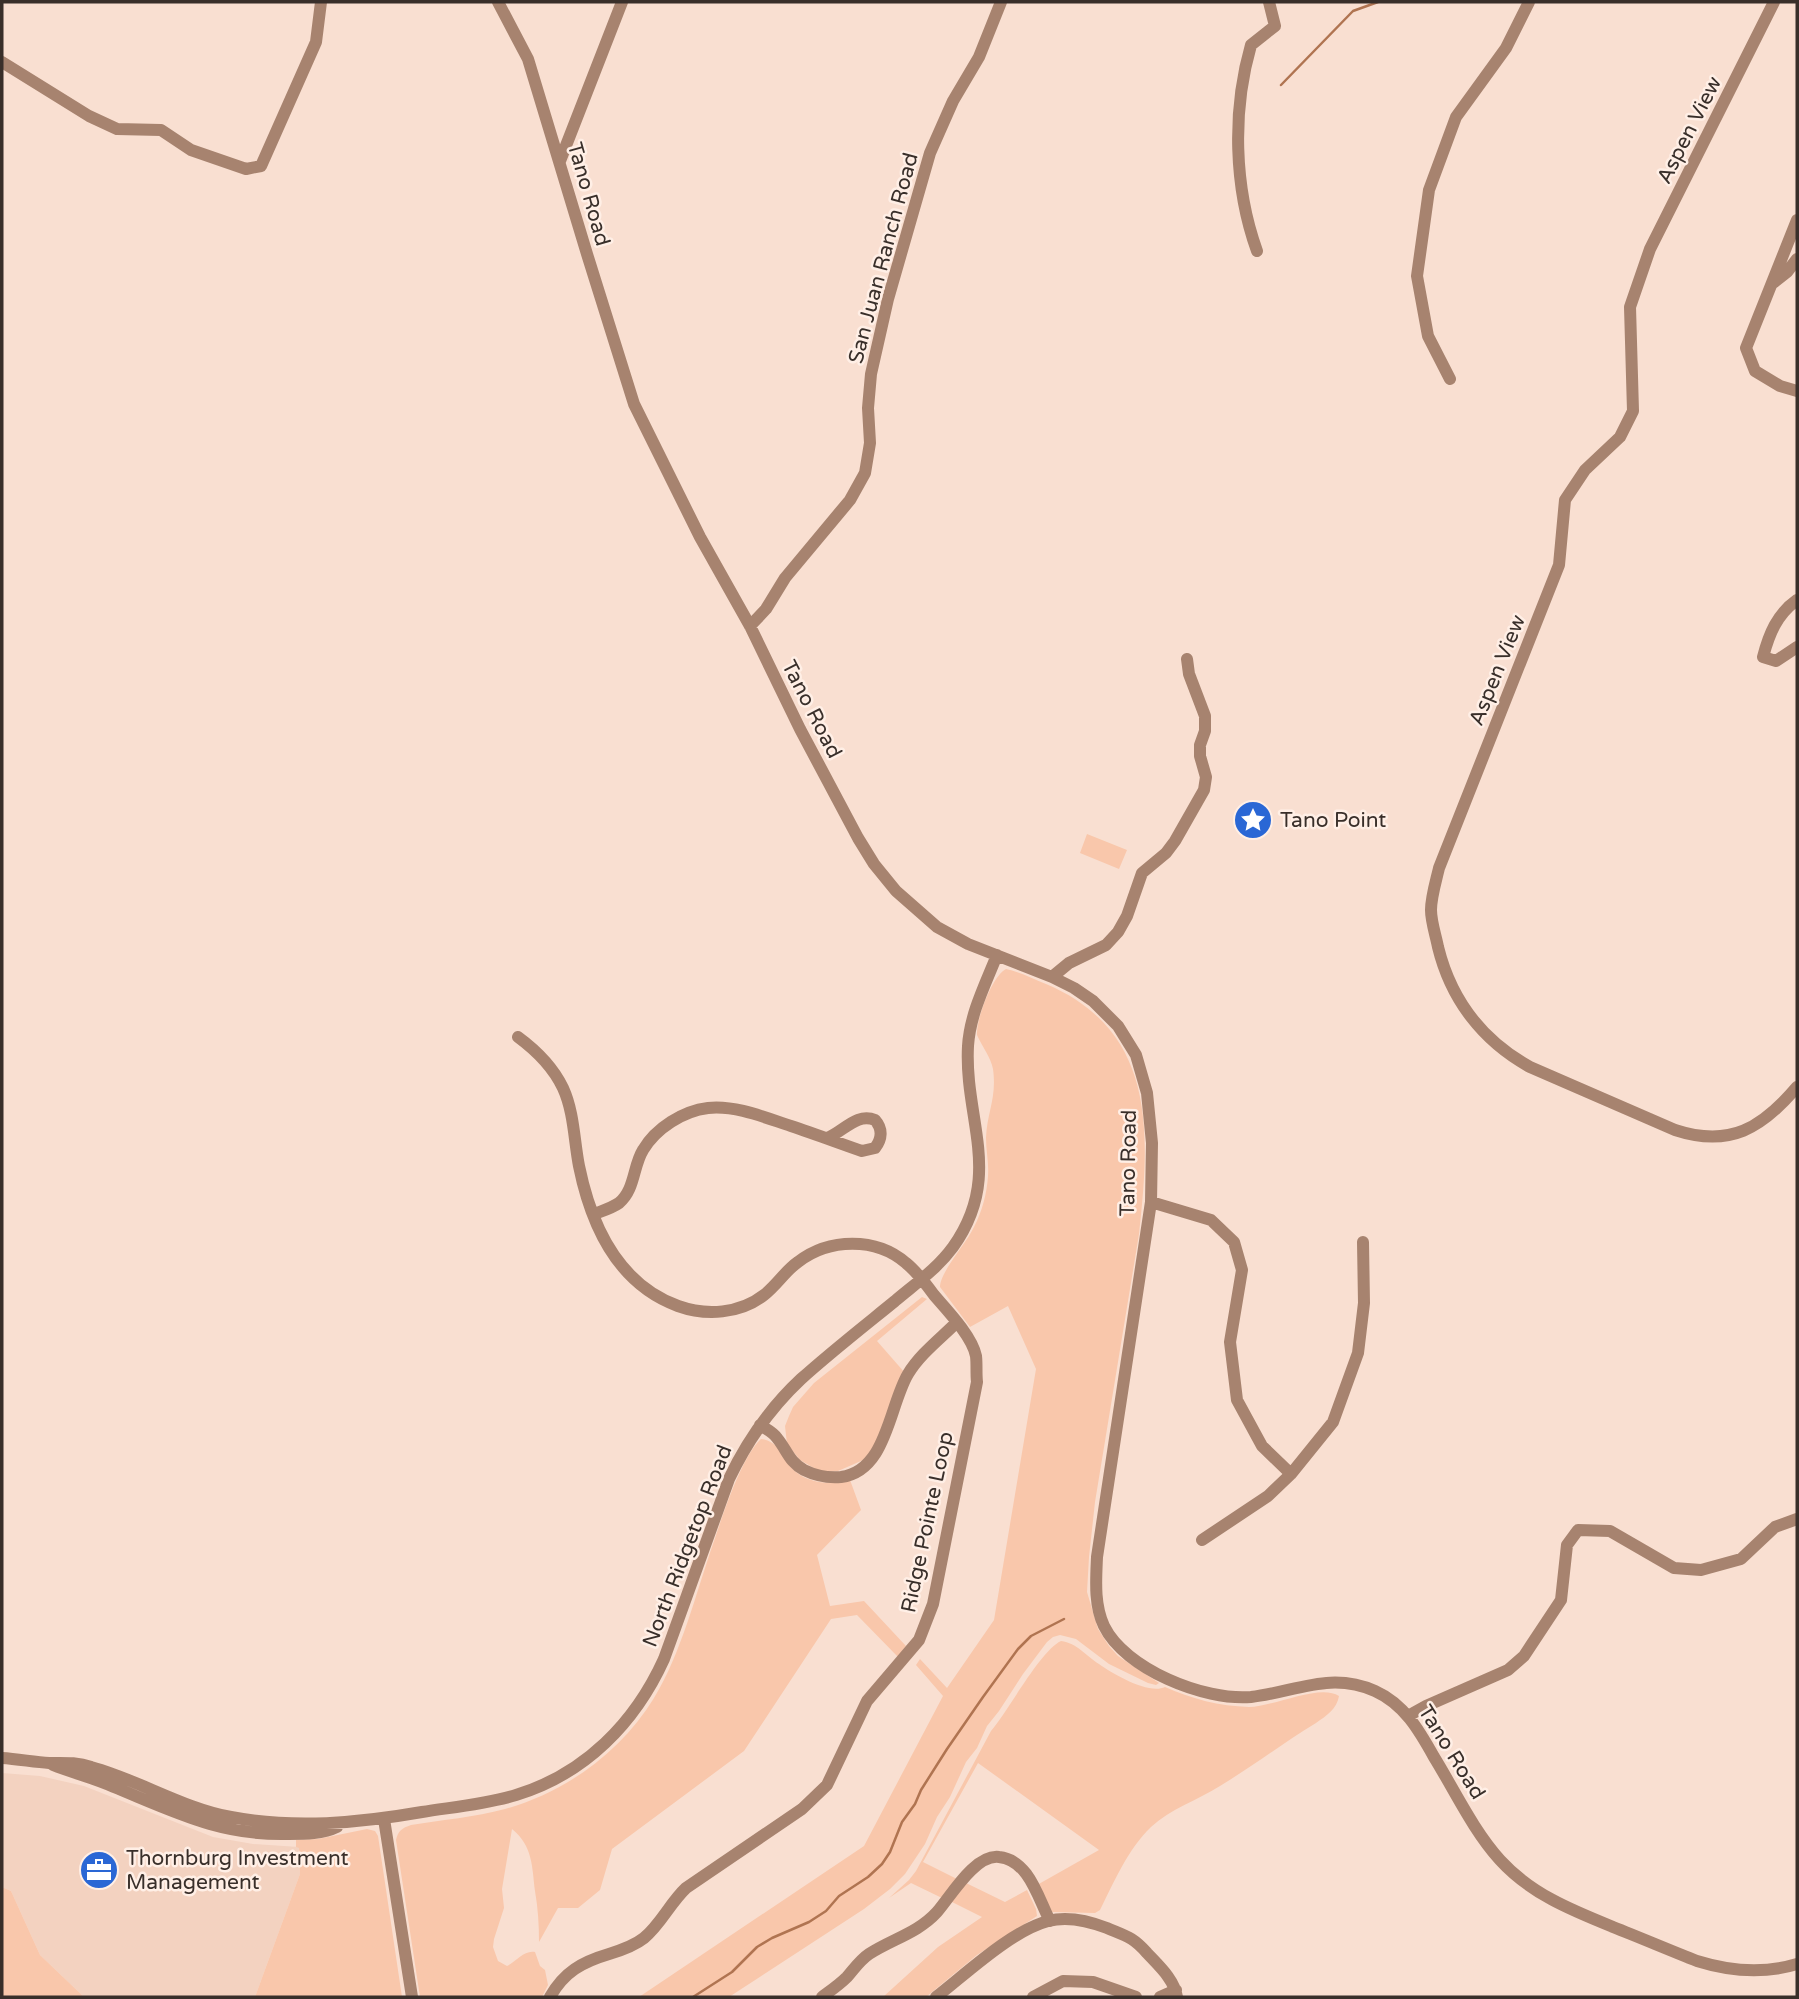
<svg xmlns="http://www.w3.org/2000/svg" width="1799" height="1999" font-family="'Varela Round',sans-serif">
  <style>
    .built { fill: #f3d2c0 }
    .green { fill: #f9c7ab }
    .lines { fill: none; stroke-linecap: round; stroke-linejoin: round }
    .stream { stroke: #b07451; stroke-width: 2.5 }
    .minor { stroke: #a7836f; stroke-width: 12 }
    .labels { text-anchor: middle; stroke-width: 5; stroke-linejoin: round; paint-order: stroke }
    .street-label { font-size: 21px; fill: #392f2a; stroke: #ffefe6 }
    .poi-label { font-size: 21px; fill: #392f2a; stroke: #ffefe6; text-anchor: start }
  </style>
  <rect width="100%" height="100%" fill="#f9dfd1"/>
  <path class="built" d="M2,1773l38,3 44,10 129,51 40,7 46,3 1,27 -45,123h-171l-44,-42 -29,-64 -9,-4z"/>
  <path class="green" d="M1087,834l40,16 -8,19 -39,-16z
    M1006,969c14,3 27,10 40,15 111,47 104,149 93,250l-44,268 -6,55 -2,35 11,37 11,17 9,10 41,27 -3,2 -8,-2 -39,-19 -33,-25 -16,-4 -7,2 -6,5 -24,32 -24,37 -12,15 -10,22 -11,14 -16,35 -13,20 -12,27 -20,30 -15,15 -26,20 -135,88h-90l225,-151 79,-150 -27,-31 4,-6 27,29 47,-68 42,-251 -28,-63 -38,21 -30,-40c0,-15 26,-43 34,-60 8,-15 13,-34 14,-51 1,-13 -2,-25 -2,-38 1,-26 11,-40 7,-69 -2,-11 -11,-23 -16,-34 -1,-15 15,-59 29,-66z
    M922,1297l5,2 -50,42 28,32 -29,70 -9,14 -6,4 -23,10h-19l-19,-11 -13,-16 -2,-18 4,-10 4,-9 21,-24z
    M761,1439c19,2 23,23 35,33 15,12 37,13 54,8l11,30 -44,45 13,51 34,-5 42,45 -8,11 -41,-42 -26,4 -87,132 -132,98 -12,41 -22,18h-20l-19,34c0,-17 -1,-34 -4,-51 -3,-24 -2,-45 -23,-62l-10,60 2,19 -10,31 -1,8 5,14 9,5c10,-5 17,-16 28,-14l5,14 5,4 3,15 -6,12h-122l-24,-157c2,-9 6,-12 15,-15 31,-5 64,-8 94,-16 61,-17 116,-57 149,-111 27,-44 42,-105 59,-154 9,-26 28,-87 48,-105z
    M1061,1641c16,2 25,15 38,23 14,10 50,31 66,23 27,12 54,19 84,20 24,0 71,-24 90,-11 -2,13 -13,20 -23,27 -33,20 -63,43 -96,63 -22,14 -50,23 -69,41 -23,22 -37,55 -51,83l-5,3 -43,-1 -15,-27 62,-35 -121,-87 -55,99 34,17 -15,19 -31,-15 -22,15 20,-18 7,-9 75,-140c18,-21 49,-80 70,-90z
    M367,1829l8,2 3,5 24,161h-147l45,-123 -1,-26 -3,-1v-7l22,-1z
    M966,1883l39,19 22,-12 9,19 1,7 -60,39 -51,42h-43l55,-50 44,-30 -32,-16z
    M2,1887l9,4 29,64 44,42h-82z"/>
  <g class="lines">
    <path class="stream" d="M1281,85l72,-74 25,-9
      M693,1997l39,-25 25,-25 15,-9 37,-16 17,-11 13,-15 29,-19 14,-13 8,-12 12,-30 13,-18 6,-14 26,-41 36,-52 35,-48 13,-13 33,-17"/>
    <path class="minor" d="M498,2l30,57 59,195 47,150 66,133 50,89 50,103 58,109 16,26 22,27 41,36 31,17 84,33 22,11 19,13 25,25 18,29 11,38 5,50 -1,59 -54,355c-1,23 -3,48 7,69 21,43 100,75 147,71 44,-5 79,-26 124,-6 29,13 44,39 59,66 21,34 39,73 66,103 31,34 71,50 113,67 28,11 56,23 84,34 32,10 67,13 100,3
      M1774,2l-124,247 -20,58 3,104 -13,26 -35,33 -20,30 -6,65 -120,303c-3,13 -8,29 -8,42 0,12 5,26 7,37 13,53 45,94 92,120l145,63c55,18 87,-2 122,-43
      M2,62l87,54 28,13 44,1 30,20 55,19 15,-3 55,-124 5,-40
      M560,161l62,-159
      M1797,220l-51,128 9,23 25,15 17,5
      M1257,251c-23,-64 -25,-140 -6,-206l24,-19 -6,-24
      M1773,283l14,-11 10,-13
      M1450,379l-22,-43 -11,-60 12,-86 27,-73 50,-69 23,-46
      M1797,600c-20,14 -28,34 -34,57l13,4 21,-14
      M750,626l16,-17 19,-31 65,-78 15,-27 5,-30 -2,-35 3,-34 17,-75 42,-146 23,-52 26,-44 22,-55
      M1052,977l17,-14 37,-18 12,-13 9,-16 15,-43 24,-20 9,-12 29,-51 2,-13 -6,-21v-11l5,-14v-15l-16,-42 -2,-15
      M518,1037c19,14 35,30 45,51 11,24 11,52 16,78 12,59 39,118 99,140 28,10 62,8 86,-11 13,-10 21,-24 34,-33 31,-24 78,-25 108,1 11,9 20,21 28,32 13,15 38,41 42,61 1,8 0,18 1,26l-44,222 -14,36 -52,61 -40,84 -25,24 -116,79c-16,15 -25,36 -42,50 -10,8 -22,12 -35,16 -27,8 -45,18 -59,43
      M1151,1202l60,18 23,22 8,28 -12,72 7,58 25,46 29,28
      M594,1214c8,-3 18,-6 25,-11 16,-13 14,-37 24,-53 13,-22 40,-39 65,-42 28,-3 58,10 83,18 24,8 48,17 71,25l13,-3c7,-9 8,-19 0,-28 -18,-8 -32,12 -48,18
      M760,1425c6,4 13,7 17,13 10,12 12,24 27,32 12,6 24,8 37,7 46,-6 48,-71 67,-103 12,-20 32,-35 48,-51
      M1202,1540l66,-44 23,-22 42,-52 25,-69 6,-50 -1,-61
      M1408,1716l18,-10 82,-36 16,-14 37,-56 6,-55 11,-15 32,1 64,37 27,2 40,-11 34,-32 22,-8
      M2,1758c16,1 32,4 47,5 15,0 28,-1 42,4 48,13 91,41 140,50 63,12 128,6 191,-5 31,-5 64,-8 94,-17 69,-21 119,-72 148,-136l65,-180c18,-38 41,-71 72,-100 30,-27 62,-52 94,-78 20,-17 42,-32 58,-54 51,-72 11,-127 15,-201 2,-32 17,-61 29,-91
      M53,1765c20,8 41,13 61,22 61,25 107,49 175,47 16,0 34,0 48,-7
      M384,1819l28,178
      M822,1997c8,-6 17,-12 25,-20 7,-8 13,-17 22,-23 23,-15 49,-21 68,-42 14,-16 38,-58 62,-55 30,3 39,41 51,64
      M936,1997c31,-24 75,-66 112,-76 19,-5 41,0 59,7 19,8 26,9 40,25 12,13 27,26 30,44
      M1033,1997l30,-16 30,1 43,15
      M1160,1997l16,-7"/>
  </g>
  <defs>
    <symbol id="sight-disc" viewBox="-11 -11 22 22"><circle r="9.5" fill="#2a67d5" stroke="#ffefe6"/><path d="M0-6L1.8-2.2L6-1.7L2.9 1.2L3.7 5.4L0 3.3L-3.7 5.4L-2.9 1.2L-6-1.7L-1.8-2.2Z" fill="#fff"/></symbol>
    <symbol id="office-disc" viewBox="-11 -11 22 22"><circle r="9.5" fill="#2a67d5" stroke="#ffefe6"/><path d="M-6-3h4V-5.5h4V-3h4V5H-6ZM-1-4.5V-3h2v-1.5ZM-6 0V1H6V0Z" fill="#fff"/></symbol>
  </defs>
  <g fill-rule="evenodd">
    <use href="#sight-disc" x="1231" y="798" width="44" height="44"/>
    <use href="#office-disc" x="77" y="1848" width="44" height="44"/>
  </g>
  <g class="labels">
    <g class="street-label">
      <text transform="translate(1689 130) rotate(-63)" y="7">Aspen View</text>
      <text transform="translate(589 194) rotate(74)" y="7">Tano Road</text>
      <text transform="translate(883 258) rotate(-75)" y="7">San Juan Ranch Road</text>
      <text transform="translate(1497 670) rotate(-68)" y="7">Aspen View</text>
      <text transform="translate(812 709) rotate(63)" y="7">Tano Road</text>
      <text transform="translate(1128 1163) rotate(-89)" y="7">Tano Road</text>
      <text transform="translate(927 1522) rotate(-78)" y="7">Ridge Pointe Loop</text>
      <text transform="translate(687 1546) rotate(-69)" y="7">North Ridgetop Road</text>
      <text transform="translate(1452 1752) rotate(58)" y="7">Tano Road</text>
    </g>
    <g class="poi-label">
      <text x="1280" y="827">Tano Point</text>
      <text x="126" y="1865">Thornburg Investment<tspan x="126" dy="24">Management</tspan></text>
    </g>
  </g>
  <rect width="1799" height="1999" fill="none" stroke="#392f2a" stroke-width="7"/>
</svg>
